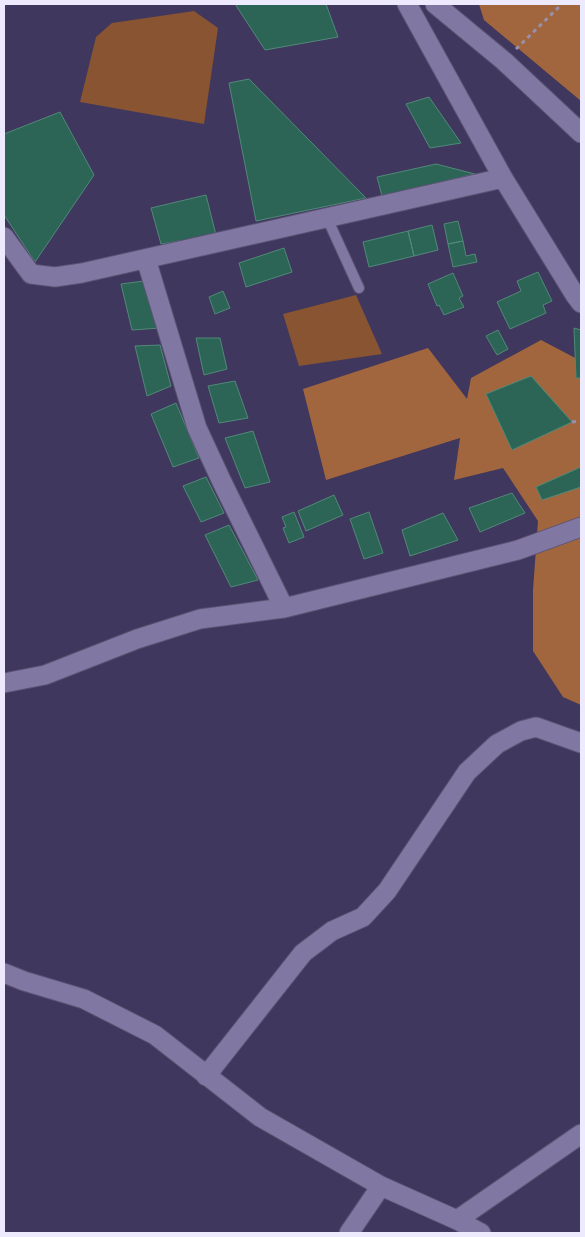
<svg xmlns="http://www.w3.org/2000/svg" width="585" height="1237" font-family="Commissioner,sans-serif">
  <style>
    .green { fill: #885431 }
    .forest { fill: #a2663e }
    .building { fill: #2c6556; stroke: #518979 }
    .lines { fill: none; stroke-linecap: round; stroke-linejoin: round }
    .lane-casing { stroke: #5a5272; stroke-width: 12 }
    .street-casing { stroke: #5a5272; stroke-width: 21 }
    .path { stroke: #9791ae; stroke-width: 3; stroke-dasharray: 4 4; stroke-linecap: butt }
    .lane { stroke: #8077a2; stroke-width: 10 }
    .street { stroke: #8077a2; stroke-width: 19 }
  </style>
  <rect width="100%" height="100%" fill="#3f375d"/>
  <path class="green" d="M194,11l24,17 -14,96 -124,-22 16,-65 16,-14z
    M356,295l26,59 -83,12 -16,-52z"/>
  <path class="forest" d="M479,4h102v97l-97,-81z
    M541,340l40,21v344l-18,-8 -30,-46v-61l5,-69 -35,-53 -49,12 6,-42 -134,42 -23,-91 125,-41 39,51 4,-21z"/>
  <path class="building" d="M235,4h91l12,33 -73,13z
    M249,79l117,119 -110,23 -27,-138z
    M429,97l32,46 -31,5 -24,-44z
    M60,112l34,63 -59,87 -31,-47v-81z
    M436,164l39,10 -93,22 -5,-19z
    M206,195l10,40 -55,9 -10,-36z
    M458,221l5,20 -15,3 -4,-20z
    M432,225l6,25 -24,6 -6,-25z
    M408,231l6,25 -45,11 -6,-25z
    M463,241l3,15 9,-2 2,8 -24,5 -5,-23z
    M284,248l8,24 -46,15 -7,-24z
    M538,272l14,29 -9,4 3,8 -36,16 -13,-27 24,-11 -4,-10z
    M453,273l10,23 -4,2 5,9 -20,8 -5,-10 -2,1 -9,-22z
    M144,281l16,47 -28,2 -11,-46z
    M223,291l7,17 -15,6 -6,-17z
    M574,328l7,2v48h-5z
    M498,330l10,19 -11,6 -11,-19z
    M196,338h24l7,31 -23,6z
    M160,345l11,41 -24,10 -12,-50z
    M531,376l41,46 -60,28 -26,-56z
    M235,381l13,37 -29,5 -11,-37z
    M176,403l23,55 -26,9 -22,-53z
    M253,431l17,51 -25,6 -20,-50z
    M581,467v20l-39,13 -6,-13z
    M206,477l18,36 -23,9 -18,-36z
    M512,493l13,20 -45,19 -11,-24z
    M334,495l9,20 -37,16 -8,-20z
    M294,512l10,25 -15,6 -6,-15 3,-1 -4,-10z
    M369,512l14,41 -19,6 -14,-40z
    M443,513l15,27 -48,16 -8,-26z
    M229,525l29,55 -27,7 -26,-52z"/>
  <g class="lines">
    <defs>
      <path id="lane" d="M327,218l32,70"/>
      <path id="street" d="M435,4l69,57 77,72
        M503,178l72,117 6,8
        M4,237l27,37 24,3 27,-4 421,-95 -96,-174
        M146,259l51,169 25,54 62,126
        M4,683l41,-8 92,-36 63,-20 84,-11 234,-58 63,-23
        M4,973l20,8 60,18 71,36 105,82 121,69 76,34 24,13
        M206,1076l97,-123 29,-22 31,-14 24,-26 80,-119 30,-28 24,-13 15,-4 45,16
        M457,1220l124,-86
        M349,1233l32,-47"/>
    </defs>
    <use href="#lane" class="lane-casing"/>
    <use href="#street" class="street-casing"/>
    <path class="path" d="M516,49l46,-45
      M572,422l9,-1"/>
    <use href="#lane" class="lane"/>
    <use href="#street" class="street"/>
  </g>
  <rect width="585" height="1237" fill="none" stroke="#edeafd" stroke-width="10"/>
</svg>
